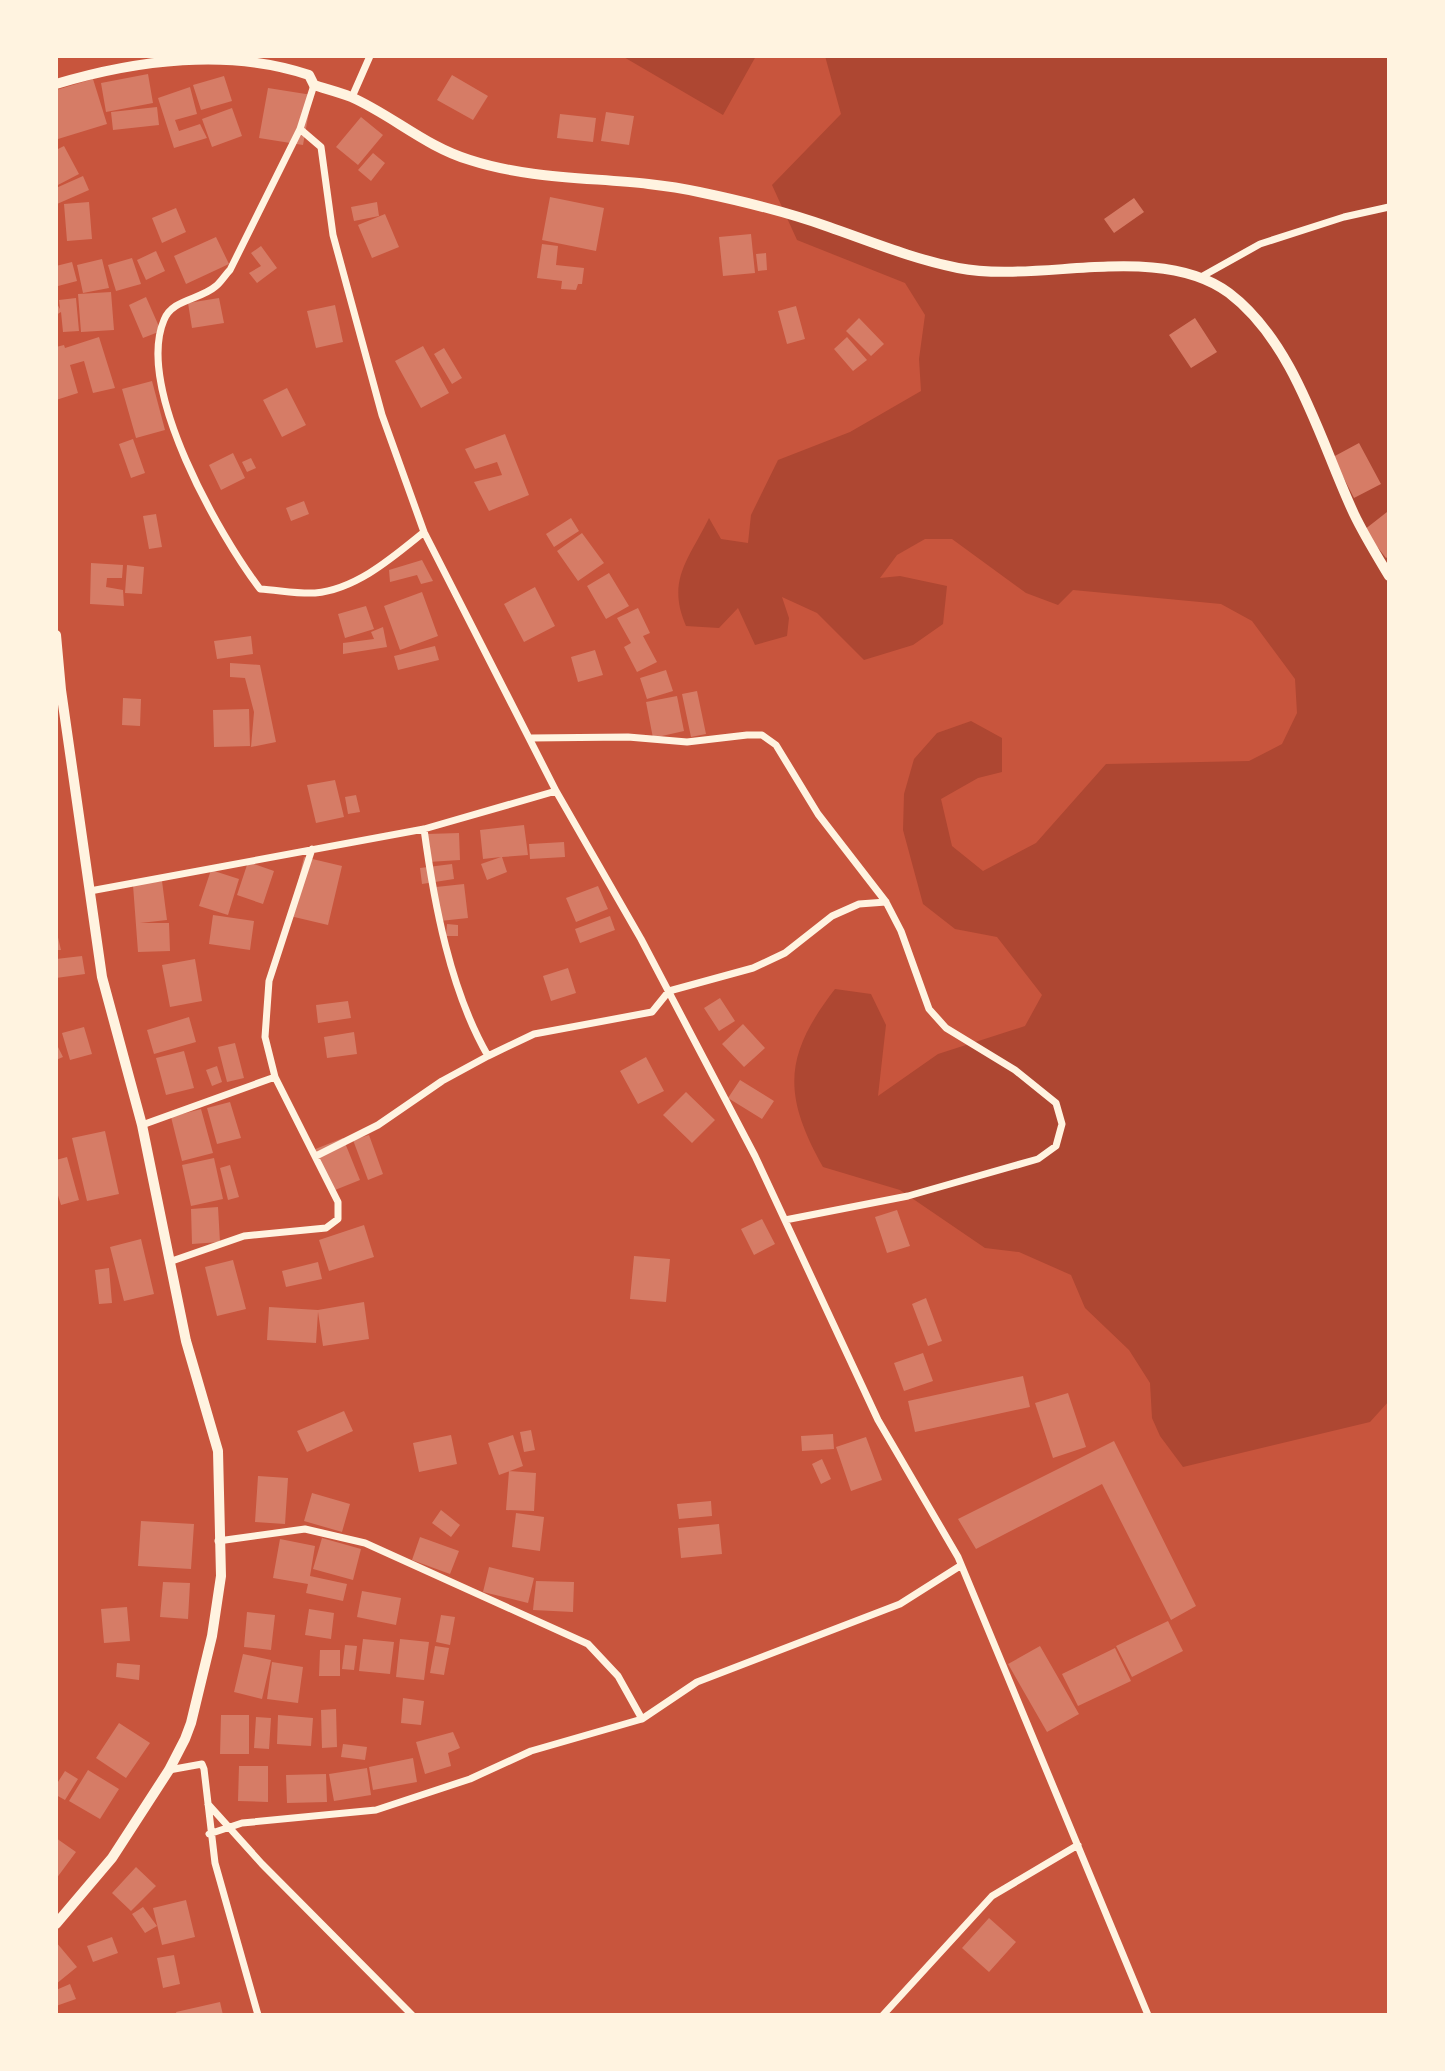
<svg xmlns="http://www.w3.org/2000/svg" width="1445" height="2071" font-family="'DejaVu Sans',sans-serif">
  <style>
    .green { fill: #ae4732 }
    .building { fill: #d67c66 }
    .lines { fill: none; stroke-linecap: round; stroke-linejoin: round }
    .minor { stroke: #fff3e0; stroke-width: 7 }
    .tertiary { stroke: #fff3e0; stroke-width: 10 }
  </style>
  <rect width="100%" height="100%" fill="#c8553d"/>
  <path class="green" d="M622,56h134l-33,59z
    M825,56h564v1345l-19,21 -187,45 -23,-31 -8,-18 -2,-35 -21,-33 -44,-42 -14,-33 -52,-23 -34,-4 -85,-58 -77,-23c-41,-73 -39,-112 12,-178l36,5 15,31 -8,71 60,-42 87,-28 17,-31 -45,-58 -42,-8 -32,-25 -20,-74 1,-36 10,-35 23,-26 34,-12 31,17v34l-24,6 -37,21 11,47 31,25 53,-28 70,-79 143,-3 33,-17 15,-31 -2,-34 -43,-58 -31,-17 -148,-14 -15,15 -32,-12 -74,-54h-27l-28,16 -17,23 20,-2 47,10 -4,38 -30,21 -49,15 -47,-47 -35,-16 7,21 -2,18 -32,9 -17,-37 -19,20 -33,-2c-20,-46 3,-67 23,-108l12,21 27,4 3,-28 27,-55 72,-28 71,-41 -2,-32 6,-44 -20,-32 -108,-43 -25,-55 69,-71z"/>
  <path class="building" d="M148,74l5,29 -47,9 -5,-29z
    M452,75l36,21 -15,24 -36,-20z
    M224,76l8,25 -31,9 -8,-25z
    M93,79l14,45 -49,15 -2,-49z
    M190,87l7,27 -22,6 4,11 21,-7 7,14 -33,10 -16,-50z
    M268,88l44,7 -9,50 -44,-7z
    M157,107l2,18 -46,5 -2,-18z
    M232,108l10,28 -30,11 -10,-28z
    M606,112l28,4 -5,29 -28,-4z
    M560,114l36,4 -3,24 -36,-4z
    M361,117l22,18 -25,30 -22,-18z
    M64,146l15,28 -23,12v-36z
    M373,153l12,10 -14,18 -13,-11z
    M83,176l6,14 -32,14 -1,-16z
    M550,197l54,11 -8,43 -54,-11z
    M1134,198l10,14 -30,21 -10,-14z
    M89,202l3,37 -25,2 -3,-37z
    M377,202l2,14 -25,5 -3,-14z
    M176,208l10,24 -24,11 -10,-25z
    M385,214l14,33 -27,11 -14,-33z
    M751,234l4,39 -32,3 -4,-39z
    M216,237l13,27 -43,20 -12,-28z
    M542,244l16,2 -2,19 28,3 -2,16h-4l-2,6 -15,-1 1,-8 -25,-3z
    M261,246l16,22 -20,15 -8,-10 12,-7 -10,-13z
    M156,251l9,20 -19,9 -9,-20z
    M766,253l1,17 -9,1 -2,-17z
    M132,258l9,26 -25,7 -8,-26z
    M102,259l7,29 -26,5 -6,-28z
    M72,262l5,19 -19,5 -2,-20z
    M111,292l3,38 -33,2 -3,-38z
    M146,297l15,34 -18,7 -14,-33z
    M76,298l3,33 -16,1 -2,-20 -5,3v-13l4,7 -1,-9z
    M219,298l5,25 -32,5 -4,-25z
    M335,305l8,37 -27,6 -9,-37z
    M796,306l9,33 -18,5 -9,-33z
    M859,318l25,26 -13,12 -25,-25z
    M1195,318l22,34 -26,16 -22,-33z
    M99,337l16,51 -22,5 -9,-32 -14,4 8,28 -22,7v-53l8,-2 1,3z
    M847,337l20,23 -14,11 -19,-22z
    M423,346l26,47 -28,15 -26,-47z
    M444,348l18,30 -10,6 -18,-30z
    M152,381l13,49 -29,8 -14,-49z
    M287,388l19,37 -24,12 -19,-37z
    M505,434l24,61 -40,16 -15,-29 28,-7 -5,-13 -22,7 -10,-20z
    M133,439l12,34 -14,5 -12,-34z
    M1359,443l22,41 -27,14 -21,-41z
    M233,453l12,25 -24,12 -12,-25z
    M251,458l5,10 -9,4 -5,-10z
    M304,501l5,13 -18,7 -5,-13z
    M1387,512l2,44 -3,2 -22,-28z
    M156,514l6,33 -13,2 -6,-33z
    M571,518l8,13 -25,16 -8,-13z
    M582,533l22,30 -26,18 -21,-30z
    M422,560l11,21 -12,3 -4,-9 -27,7 -1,-12z
    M91,563l32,2 -1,13h-15l-1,9 17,3 1,16 -34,-2z
    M127,565l17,2 -2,27 -17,-1z
    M609,573l20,33 -23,13 -19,-33z
    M535,587l20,39 -31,16 -20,-38z
    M422,592l16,44 -38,14 -16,-44z
    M366,606l8,23 -29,9 -7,-24z
    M638,608l12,25 -7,3 14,26 -20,10 -13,-25 7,-4 -14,-25z
    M383,627l4,20 -44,7v-11l31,-4 -3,-7z
    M251,636l2,18 -36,5 -3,-18z
    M435,646l4,14 -41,10 -4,-14z
    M595,650l8,25 -25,7 -7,-25z
    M230,663l30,2 16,77 -25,5 3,-35 -9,-34 -15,-1z
    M666,670l7,21 -26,8 -7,-21z
    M697,691l9,43 -15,3 -9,-43z
    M677,696l7,35 -31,7 -7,-36z
    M123,698l18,1 -1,27 -18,-1z
    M249,709l1,37 -36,1 -1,-37z
    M335,780l9,37 -28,6 -9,-38z
    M356,795l4,17 -12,2 -3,-17z
    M524,825l4,30 -26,2 5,15 -20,8 -6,-16 20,-7 -18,2 -3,-29z
    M459,833l1,27 -32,2 -1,-28z
    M564,842l1,15 -35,2 -1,-15z
    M304,857l38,9 -14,59 -38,-9z
    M248,862l26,9 -11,33 -26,-9z
    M452,864l2,15 -32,5 -2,-16z
    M211,870l28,9 -11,36 -29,-9z
    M162,881l5,39 -27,3h29l1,28 -32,1 -5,-67z
    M464,884l4,34 -28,3 -4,-34z
    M598,886l10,23 -32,13 -10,-24z
    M213,915l41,6 -4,29 -41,-6z
    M610,916l5,14 -35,13 -5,-14z
    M447,924l11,1v11h-12z
    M56,929l5,21h-5z
    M82,956l3,18 -29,4v-19z
    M195,959l7,42 -32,6 -8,-42z
    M568,968l8,25 -25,8 -8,-25z
    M720,998l15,23 -16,10 -15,-23z
    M348,1001l3,17 -33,5 -2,-18z
    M189,1017l7,25 -42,12 -7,-24z
    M743,1024l22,24 -21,19 -22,-23z
    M84,1027l8,27 -22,6 -8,-27z
    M354,1032l3,22 -30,4 -3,-21z
    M56,1043l7,14 -7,3z
    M235,1043l9,35 -17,4 -9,-35z
    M184,1051l10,37 -28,7 -10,-37z
    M646,1057l18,34 -26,13 -18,-33z
    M217,1066l5,16 -10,4 -6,-16z
    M740,1080l34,21 -12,18 -34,-21z
    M686,1092l29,28 -23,23 -29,-28z
    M230,1102l11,36 -24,6 -10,-36z
    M201,1109l12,44 -31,8 -11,-44z
    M105,1131l14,63 -32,7 -15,-63z
    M369,1135l14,39 -15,6 -15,-40z
    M343,1138l17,42 -30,12 -17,-42z
    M67,1157l12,43 -18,5 -5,-16v-29z
    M214,1158l9,41 -32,7 -9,-41z
    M230,1165l9,32 -11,3 -8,-32z
    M218,1207l2,35 -28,2 -1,-35z
    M897,1210l13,36 -23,7 -12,-36z
    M762,1219l13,25 -21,11 -13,-26z
    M364,1225l10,32 -45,14 -10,-31z
    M141,1239l13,55 -30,7 -14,-54z
    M634,1256l36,3 -4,43 -36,-3z
    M233,1260l13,49 -29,7 -12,-49z
    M318,1262l4,17 -36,8 -4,-16z
    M109,1268l3,35 -13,1 -4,-34z
    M926,1298l16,43 -14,5 -16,-42z
    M364,1302l5,37 -46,7 -5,-34 -2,31 -49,-3 2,-33 49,3z
    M923,1353l10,28 -29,10 -10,-28z
    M1023,1376l7,31 -115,25 -7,-31z
    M1068,1393l18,54 -33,11 -18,-55z
    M344,1411l9,20 -46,21 -10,-21z
    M531,1430l4,20 -11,2 -4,-20z
    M833,1434l1,15 -32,2 -1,-15z
    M451,1435l6,29 -38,8 -6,-29z
    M513,1435l10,31 -24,9 -11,-32z
    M866,1437l16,43 -31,11 -15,-44z
    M1114,1441l82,165 -25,14 -69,-136 -126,65 -18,-30z
    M822,1459l9,20 -10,5 -9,-20z
    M509,1471l27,2 -2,38 -28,-1z
    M258,1476l30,2 -3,46 -30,-2z
    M312,1493l38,11 -8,28 -38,-11z
    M711,1501l1,15 -33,3 -2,-15z
    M441,1510l19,15 -9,12 -19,-14z
    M516,1513l28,4 -4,34 -28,-4z
    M141,1521l53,3 -3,45 -53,-3z
    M719,1524l3,30 -41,4 -3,-30z
    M420,1537l39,14 -9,23 -38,-14z
    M322,1538l39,11 -8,31 -40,-11z
    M280,1539l35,7 -5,30 37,8 -4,17 -37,-8 2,-9 -35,-6z
    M489,1567l45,11 -6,25 -45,-11z
    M536,1581l38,1 -1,30 -40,-2z
    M163,1582l27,1 -2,36 -28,-2z
    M362,1591l39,7 -5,27 -39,-8z
    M127,1607l3,34 -26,2 -3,-34z
    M309,1609l25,4 -3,26 -26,-4z
    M247,1612l28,3 -4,35 -27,-3z
    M441,1615l14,2 -5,28 -14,-3z
    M1168,1621l15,30 -51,26 -16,-31z
    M363,1639l31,3 -4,32 -31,-3z
    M400,1639l29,3 -5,38 -28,-3z
    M345,1645l12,1 -3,24 -12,-1z
    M435,1646l14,2 -5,27 -14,-2z
    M1040,1646l39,68 -32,18 -39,-68z
    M1115,1648l16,33 -53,25 -16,-32z
    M320,1650h20v26h-21z
    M243,1654l28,6 -9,39 -28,-7z
    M272,1662l31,5 -5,36 -31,-4z
    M117,1663l23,2 -1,15 -23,-3z
    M403,1698l21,3 -3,24 -20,-2z
    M336,1709l1,38 -15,1 -1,-38z
    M221,1715h28v39h-29z
    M278,1715l35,3 -2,28 -34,-2z
    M256,1717l15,1 -2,31 -15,-1z
    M119,1723l31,20 -24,35 -30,-20z
    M453,1732l7,16 -12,5 3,13 -26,8 -9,-32z
    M343,1744l24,3 -2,13 -24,-3z
    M413,1758l4,24 -44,8 -4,-23z
    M239,1766h29v36l-30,-1z
    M367,1768l4,27 -37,6 -5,-27z
    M88,1770l31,19 -19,30 -31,-18z
    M65,1771l13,8 -13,21 -9,-5v-10z
    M326,1774l1,28 -40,1 -1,-28z
    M56,1838l20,14 -20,27z
    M136,1867l20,19 -25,25 -19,-18z
    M186,1900l9,37 -33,8 -9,-37z
    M143,1907l14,19 -12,7 -13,-19z
    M989,1918l27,24 -27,30 -27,-24z
    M112,1937l6,16 -25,9 -6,-16z
    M56,1942l21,25 -21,17z
    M174,1955l6,29 -17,4 -6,-30z
    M70,1984l6,15 -20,7v-16z
    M220,2002l3,13h-46l-1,-3z"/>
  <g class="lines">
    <path class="minor" d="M314,85l-14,44 21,18 12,88 49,180 42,117 132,259 85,148 114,217 123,264 80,137 190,458
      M352,97l18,-41
      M300,129l-70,141c-5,5 -9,12 -14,16 -16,14 -44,13 -52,34 -29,68 55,215 96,269 18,1 37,5 55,4 42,-4 78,-36 109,-61
      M1201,277l59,-33 84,-27 45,-10
      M531,738l97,-1 59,5 60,-7h15l14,10 42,69 68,88 15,29 28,78 17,19 69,42 41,33 6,21 -6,22 -18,13 -130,37 -123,24
      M424,829c10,74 26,161 64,227
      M90,891l334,-62 132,-38
      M142,1125l133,-48
      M316,1156l62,-31 64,-44 46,-25 46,-22 118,-22 17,-21 84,-23 32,-15 47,-37 27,-12 27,-2
      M169,1262l75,-26 82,-8 12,-9v-17l-63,-125 -10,-40 4,-56 43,-132
      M218,1541l87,-12 60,14 223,101 30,32 24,43
      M169,1770l33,-6 2,5 11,94 43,152
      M208,1804l54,60 150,151
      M209,1834l33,-11 134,-13 94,-31 61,-28 111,-32 55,-37 203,-78 60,-38
      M883,2015l109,-119 86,-51"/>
    <path class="tertiary" d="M56,84c80,-24 173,-36 253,-9l5,10c12,4 25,7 37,12 41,18 75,50 119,63 74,24 153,15 229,32 43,9 88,20 130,35 43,15 84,32 129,41 81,16 201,-27 271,25 66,50 91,148 125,221 10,21 23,42 35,62
      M56,635l5,55 41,287 40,148 44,216 32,110 3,125 -9,60 -21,87 -6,16 -16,31 -57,88 -56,66"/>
  </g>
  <rect width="1445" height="2071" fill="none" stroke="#fff3e0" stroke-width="116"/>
</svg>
